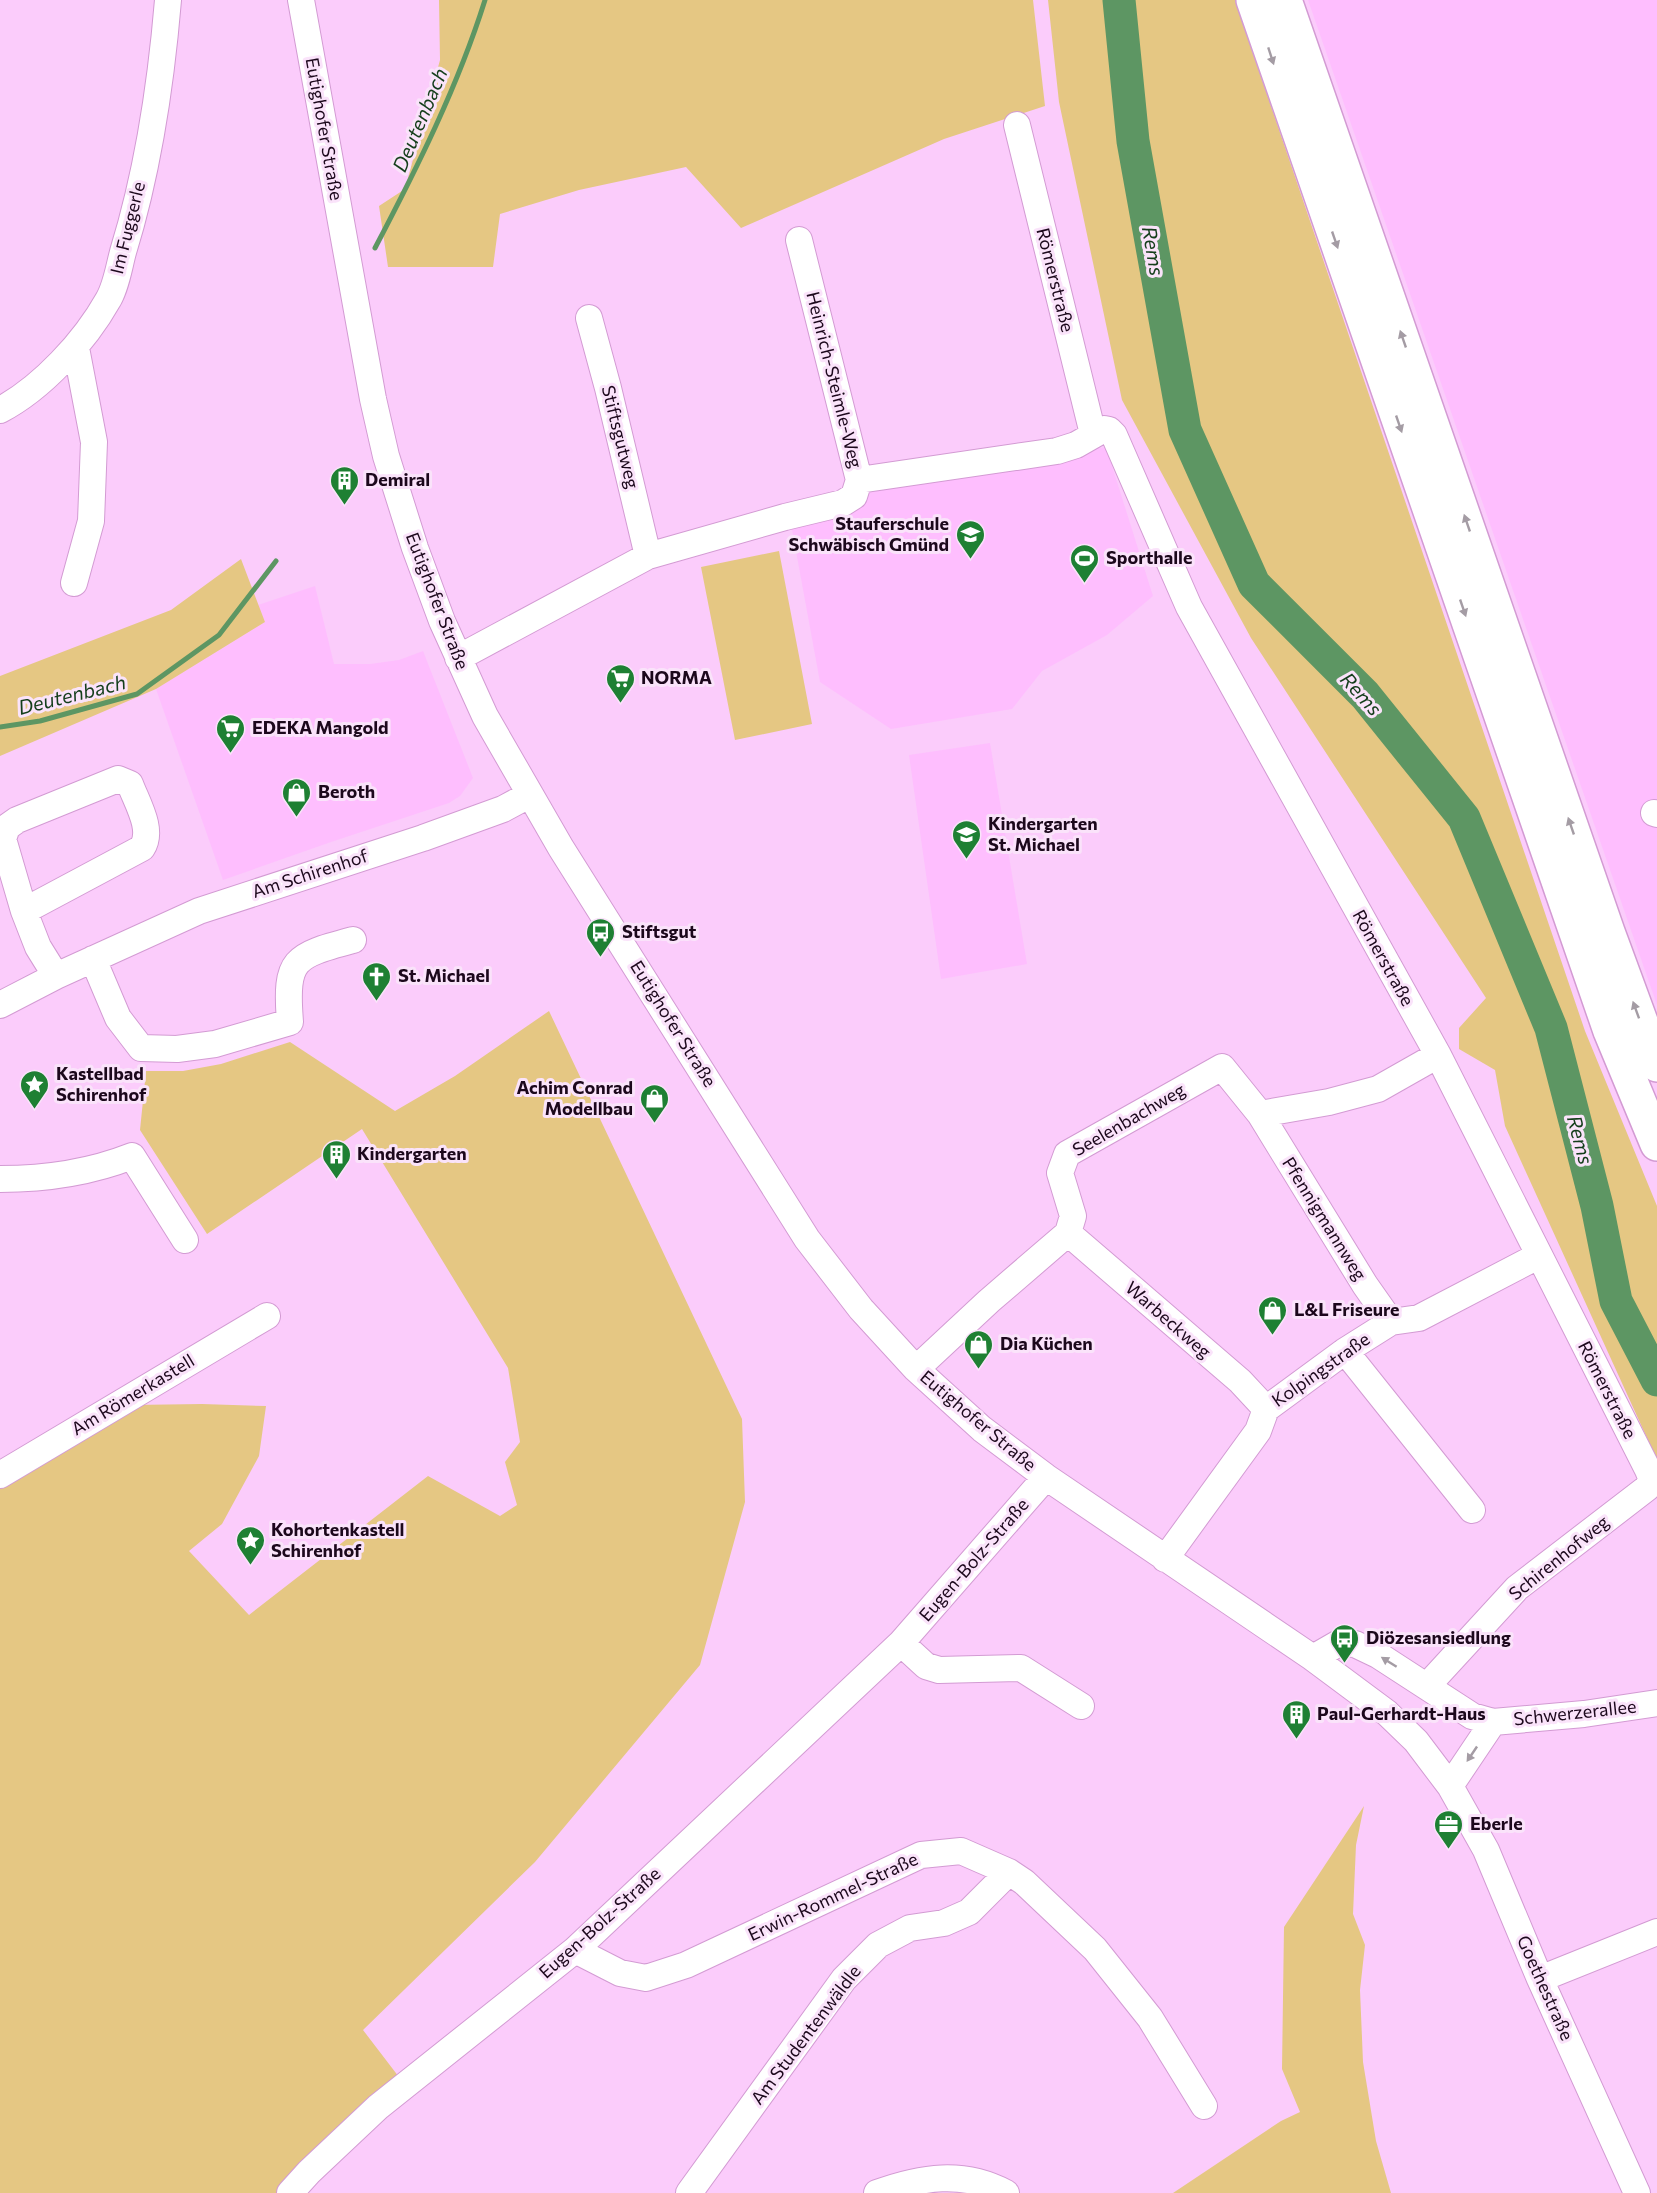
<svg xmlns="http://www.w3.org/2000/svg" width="1657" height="2193" font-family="Commissioner,sans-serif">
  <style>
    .built { fill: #febefe }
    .green { fill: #e5c783 }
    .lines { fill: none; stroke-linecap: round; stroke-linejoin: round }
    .stream { stroke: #5d9663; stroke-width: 5 }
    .river { stroke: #5d9663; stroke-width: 33 }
    .minor-casing { stroke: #d39bd3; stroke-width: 28 }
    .highway-casing { stroke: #d39bd3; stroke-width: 36 }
    .minor { stroke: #fff; stroke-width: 26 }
    .highway { stroke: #fff; stroke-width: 33 }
    .oneway { fill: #a49ca4 }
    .labels { text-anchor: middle; stroke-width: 6; stroke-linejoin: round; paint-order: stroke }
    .street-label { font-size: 18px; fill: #1c081c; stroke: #fae3fa }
    .poi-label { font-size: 18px; font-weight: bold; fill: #1c081c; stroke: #fae3fa; text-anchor: start }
    .water-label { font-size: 20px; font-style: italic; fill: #143e1b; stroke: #fae3fa }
  </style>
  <rect width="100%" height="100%" fill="#fbccfb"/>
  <path class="built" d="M1308,0h349v1005z
    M1106,447l47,149 -46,39 -65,36 -30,38 -121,20 -71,-47 -29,-158 89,-46z
    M315,586l19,78h36l29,-4 24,-9 50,127 -13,18 -11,7 -118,39 -108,38 -67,-191 109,-67 -7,-17z
    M990,743l37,221 -86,15 -32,-224z"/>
  <path class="green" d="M439,0h594l12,106 -101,33 -203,89 -55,-61 -107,23 -79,24 -7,53h-105l-9,-61 26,-17 35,-129z
    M1048,0h187l350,1031 72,175v254l-152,-334 -10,-56 -36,-21v-21l27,-30 -235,-360 -129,-238 -63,-298z
    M779,551l33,173 -77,16 -34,-173z
    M241,559l24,63 -109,67 -156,67v-80l171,-66z
    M549,1011l193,408 3,83 -45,163 -165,197 -172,168 39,51 -123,112h-279v-709l131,-79 71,-1 64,2 -7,50 -37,68 -33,27 60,64 179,-139 72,40 17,-11 -12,-43 15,-20 -12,-74 -146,-239 -155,105 -67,-104 6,-59h37l38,-7 69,-22 105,69 60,-35z
    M1364,1806l-8,39 -3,69 12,31 -5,45 3,72 13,79 15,52h-218l108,-72 19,-9 -18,-43 2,-142z"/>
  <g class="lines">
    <path class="stream" d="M375,248c42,-80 83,-162 110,-248
      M0,727l40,-6 97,-27 82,-59 57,-74"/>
    <path class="river" d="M1119,0l14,141 52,289 69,154 111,111 99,123 87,210 46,178 19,95 41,79"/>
    <defs>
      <path id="minor" d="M301,0l72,399 13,57 29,92 27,73 43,95 76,132 246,391 54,70 55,60 66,60 64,48 267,181 74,55 29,28 34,45 36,64 54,129 97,214
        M1017,125l76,309
        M799,240l60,240 198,-29 19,-6 28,-16 5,1 5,5 75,172 249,448 210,415 4,10 -5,8 -130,100 -90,98
        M589,318l19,70 40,168
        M0,410c42,-22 85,-69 108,-110 8,-13 11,-33 15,-48 25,-81 38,-168 45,-252
        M74,583l17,-62 3,-79 -18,-94
        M458,658l190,-102 137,-39 58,-14 11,-7 5,-16
        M1654,813l3,1
        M24,911l118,-63c12,-18 -5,-45 -12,-64l-12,-5 -101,41 -10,7 -4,12 21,72 14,36 18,29
        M93,959l25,59 23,30 36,1 38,-5 75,-22c-5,-64 4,-66 63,-82
        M0,1005l56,-29 143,-65 224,-73 80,-29 26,-14
        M1260,1114l105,171 26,37
        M0,1179c46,0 89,-6 132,-23l53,84
        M1068,1233l172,148 26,28
        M1345,1351l127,159
        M916,1369l73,-68 79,-68 5,-17 -13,-43 7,-19 155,-87 38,47 69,-12 49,-13 60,-34
        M0,1475l267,-159
        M1165,1559l93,-128 8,-22 79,-58 46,-29 28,-4 119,-62
        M901,1643l25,23 13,4 82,-2 60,38
        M1313,1658l26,-15 16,1 23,11 94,61 21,6 91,-8 73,-11
        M1450,1786l43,-64
        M575,1950l45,23 26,5 40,-13 235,-110 40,-4 48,21 15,10 71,67 55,69 54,88
        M1540,1979l117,-47
        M290,2193l19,-21 69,-65 197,-157 326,-307 145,-166
        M689,2193l155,-214 34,-34 32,-17 34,-5 25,-11 40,-40
        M877,2193c44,-16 86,-23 129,0"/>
      <path id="highway" d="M1253,0l357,1031 47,113
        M1285,0l323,932 49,133"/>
    </defs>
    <use href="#minor" class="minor-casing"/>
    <use href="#highway" class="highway-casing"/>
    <use href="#minor" class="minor"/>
    <use href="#highway" class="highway"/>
  </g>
  <defs><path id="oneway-solid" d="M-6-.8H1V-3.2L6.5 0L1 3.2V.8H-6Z" transform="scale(1.5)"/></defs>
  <g class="oneway">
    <use href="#oneway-solid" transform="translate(1271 56) rotate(72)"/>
    <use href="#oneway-solid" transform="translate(1335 240) rotate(71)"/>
    <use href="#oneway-solid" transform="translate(1403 339) rotate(-109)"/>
    <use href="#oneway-solid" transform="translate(1399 424) rotate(71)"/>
    <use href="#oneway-solid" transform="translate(1467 523) rotate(-109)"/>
    <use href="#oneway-solid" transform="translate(1463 608) rotate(71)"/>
    <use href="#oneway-solid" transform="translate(1571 826) rotate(-109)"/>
    <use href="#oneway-solid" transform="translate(1636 1010) rotate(-110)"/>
    <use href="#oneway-solid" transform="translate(1389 1662) rotate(-148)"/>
    <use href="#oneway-solid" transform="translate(1472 1754) rotate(124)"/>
  </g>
  <defs>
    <symbol id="building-pin" viewBox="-11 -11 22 30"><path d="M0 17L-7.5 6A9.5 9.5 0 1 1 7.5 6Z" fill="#1e8033" stroke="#fae3fa"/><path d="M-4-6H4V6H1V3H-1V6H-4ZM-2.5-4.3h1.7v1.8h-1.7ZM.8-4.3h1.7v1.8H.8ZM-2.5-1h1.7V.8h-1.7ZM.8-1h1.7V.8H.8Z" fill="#fff"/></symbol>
    <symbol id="school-pin" viewBox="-11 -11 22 30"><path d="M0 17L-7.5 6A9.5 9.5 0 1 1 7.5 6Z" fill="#1e8033" stroke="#fae3fa"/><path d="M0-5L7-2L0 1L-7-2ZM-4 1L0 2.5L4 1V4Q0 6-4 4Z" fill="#fff"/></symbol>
    <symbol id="stadium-pin" viewBox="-11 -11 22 30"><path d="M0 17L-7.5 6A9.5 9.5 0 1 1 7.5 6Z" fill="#1e8033" stroke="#fae3fa"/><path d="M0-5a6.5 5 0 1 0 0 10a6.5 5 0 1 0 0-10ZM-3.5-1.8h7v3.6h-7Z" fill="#fff"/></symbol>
    <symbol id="supermarket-pin" viewBox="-11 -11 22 30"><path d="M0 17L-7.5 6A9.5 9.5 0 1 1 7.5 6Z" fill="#1e8033" stroke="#fae3fa"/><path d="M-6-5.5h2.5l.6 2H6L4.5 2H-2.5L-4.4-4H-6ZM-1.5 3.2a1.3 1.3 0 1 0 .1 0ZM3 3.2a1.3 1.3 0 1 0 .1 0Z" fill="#fff"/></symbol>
    <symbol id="shop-pin" viewBox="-11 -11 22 30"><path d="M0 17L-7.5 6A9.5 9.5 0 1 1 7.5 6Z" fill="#1e8033" stroke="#fae3fa"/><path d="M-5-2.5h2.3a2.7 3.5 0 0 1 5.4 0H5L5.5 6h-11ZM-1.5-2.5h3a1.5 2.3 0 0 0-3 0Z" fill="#fff"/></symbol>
    <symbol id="bus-pin" viewBox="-11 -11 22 30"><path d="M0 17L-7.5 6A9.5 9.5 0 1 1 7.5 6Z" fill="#1e8033" stroke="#fae3fa"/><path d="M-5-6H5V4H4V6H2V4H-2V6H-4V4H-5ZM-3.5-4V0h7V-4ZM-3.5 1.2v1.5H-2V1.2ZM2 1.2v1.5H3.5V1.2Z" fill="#fff"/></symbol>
    <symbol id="church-pin" viewBox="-11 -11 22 30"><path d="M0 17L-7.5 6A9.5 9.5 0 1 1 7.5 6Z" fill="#1e8033" stroke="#fae3fa"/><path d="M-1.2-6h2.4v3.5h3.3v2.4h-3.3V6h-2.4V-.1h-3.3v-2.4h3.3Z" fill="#fff"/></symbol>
    <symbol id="sight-pin" viewBox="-11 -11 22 30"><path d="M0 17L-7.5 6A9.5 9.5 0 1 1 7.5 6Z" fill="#1e8033" stroke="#fae3fa"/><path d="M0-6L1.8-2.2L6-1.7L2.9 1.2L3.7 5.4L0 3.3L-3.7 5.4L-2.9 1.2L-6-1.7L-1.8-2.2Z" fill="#fff"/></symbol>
    <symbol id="office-pin" viewBox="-11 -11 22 30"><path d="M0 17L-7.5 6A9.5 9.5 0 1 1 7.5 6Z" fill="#1e8033" stroke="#fae3fa"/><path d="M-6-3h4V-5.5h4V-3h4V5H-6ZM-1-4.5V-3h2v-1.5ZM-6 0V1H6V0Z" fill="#fff"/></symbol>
  </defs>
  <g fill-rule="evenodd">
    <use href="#building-pin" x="328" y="464" width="33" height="45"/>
    <use href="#school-pin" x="954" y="518" width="33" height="45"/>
    <use href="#stadium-pin" x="1068" y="542" width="33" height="45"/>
    <use href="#supermarket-pin" x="604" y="662" width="33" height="45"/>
    <use href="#supermarket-pin" x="214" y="712" width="33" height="45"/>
    <use href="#shop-pin" x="280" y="776" width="33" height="45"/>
    <use href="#school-pin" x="950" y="818" width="33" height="45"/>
    <use href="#bus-pin" x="584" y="916" width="33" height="45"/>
    <use href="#church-pin" x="360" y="960" width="33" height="45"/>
    <use href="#sight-pin" x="18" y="1068" width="33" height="45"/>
    <use href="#shop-pin" x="638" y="1082" width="33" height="45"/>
    <use href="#building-pin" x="320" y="1138" width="33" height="45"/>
    <use href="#shop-pin" x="1256" y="1294" width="33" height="45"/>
    <use href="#shop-pin" x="962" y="1328" width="33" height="45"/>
    <use href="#sight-pin" x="234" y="1524" width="33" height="45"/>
    <use href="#bus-pin" x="1328" y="1622" width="33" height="45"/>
    <use href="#building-pin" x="1280" y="1698" width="33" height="45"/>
    <use href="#office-pin" x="1432" y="1808" width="33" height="45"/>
  </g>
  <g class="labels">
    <g class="street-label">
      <text transform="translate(324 129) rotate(80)" y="6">Eutighofer Straße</text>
      <text transform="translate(128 228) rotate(-76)" y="6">Im Fuggerle</text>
      <text transform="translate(1055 280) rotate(76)" y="6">Römerstraße</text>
      <text transform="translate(834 380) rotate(76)" y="6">Heinrich-Steimle-Weg</text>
      <text transform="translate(620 437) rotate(76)" y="6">Stiftsgutweg</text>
      <text transform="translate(437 601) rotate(69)" y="6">Eutighofer Straße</text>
      <text transform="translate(310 874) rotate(-18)" y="6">Am Schirenhof</text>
      <text transform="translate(1383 958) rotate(61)" y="6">Römerstraße</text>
      <text transform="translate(673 1024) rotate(58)" y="6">Eutighofer Straße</text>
      <text transform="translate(1129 1120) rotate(-30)" y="6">Seelenbachweg</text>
      <text transform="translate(1324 1219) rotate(58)" y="6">Pfennigmannweg</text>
      <text transform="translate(1168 1320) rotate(41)" y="6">Warbeckweg</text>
      <text transform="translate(1321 1370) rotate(-35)" y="6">Kolpingstraße</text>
      <text transform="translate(1607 1390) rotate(63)" y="6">Römerstraße</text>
      <text transform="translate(133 1395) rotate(-31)" y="6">Am Römerkastell</text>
      <text transform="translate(978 1421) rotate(40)" y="6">Eutighofer Straße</text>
      <text transform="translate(1559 1558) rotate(-39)" y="6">Schirenhofweg</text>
      <text transform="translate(974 1560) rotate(-49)" y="6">Eugen-Bolz-Straße</text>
      <text transform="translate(1575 1713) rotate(-6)" y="6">Schwerzerallee</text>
      <text transform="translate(833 1897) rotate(-25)" y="6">Erwin-Rommel-Straße</text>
      <text transform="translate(600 1923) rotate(-42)" y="6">Eugen-Bolz-Straße</text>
      <text transform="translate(1545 1988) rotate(66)" y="6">Goethestraße</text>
      <text transform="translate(806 2035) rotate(-53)" y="6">Am Studentenwäldle</text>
    </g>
    <g class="poi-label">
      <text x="365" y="486">Demiral</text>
      <text x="949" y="530" text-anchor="end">Stauferschule<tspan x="949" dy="21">Schwäbisch Gmünd</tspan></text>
      <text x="1106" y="564">Sporthalle</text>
      <text x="641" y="684">NORMA</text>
      <text x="252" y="734">EDEKA Mangold</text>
      <text x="318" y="798">Beroth</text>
      <text x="988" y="830">Kindergarten<tspan x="988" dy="21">St. Michael</tspan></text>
      <text x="622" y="938">Stiftsgut</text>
      <text x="398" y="982">St. Michael</text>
      <text x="56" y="1080">Kastellbad<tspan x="56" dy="21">Schirenhof</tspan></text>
      <text x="633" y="1094" text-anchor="end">Achim Conrad<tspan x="633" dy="21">Modellbau</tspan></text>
      <text x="357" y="1160">Kindergarten</text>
      <text x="1294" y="1316">L&amp;L Friseure</text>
      <text x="1000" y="1350">Dia Küchen</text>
      <text x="271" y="1536">Kohortenkastell<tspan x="271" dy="21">Schirenhof</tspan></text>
      <text x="1366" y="1644">Diözesansiedlung</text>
      <text x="1317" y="1720">Paul-Gerhardt-Haus</text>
      <text x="1470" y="1830">Eberle</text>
    </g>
    <g class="water-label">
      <text transform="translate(420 120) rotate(-67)" y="7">Deutenbach</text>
      <text transform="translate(1153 251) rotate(80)" y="7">Rems</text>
      <text transform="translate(1361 694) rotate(48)" y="7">Rems</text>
      <text transform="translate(72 695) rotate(-14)" y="7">Deutenbach</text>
      <text transform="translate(1580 1140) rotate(75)" y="7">Rems</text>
    </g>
  </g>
</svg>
